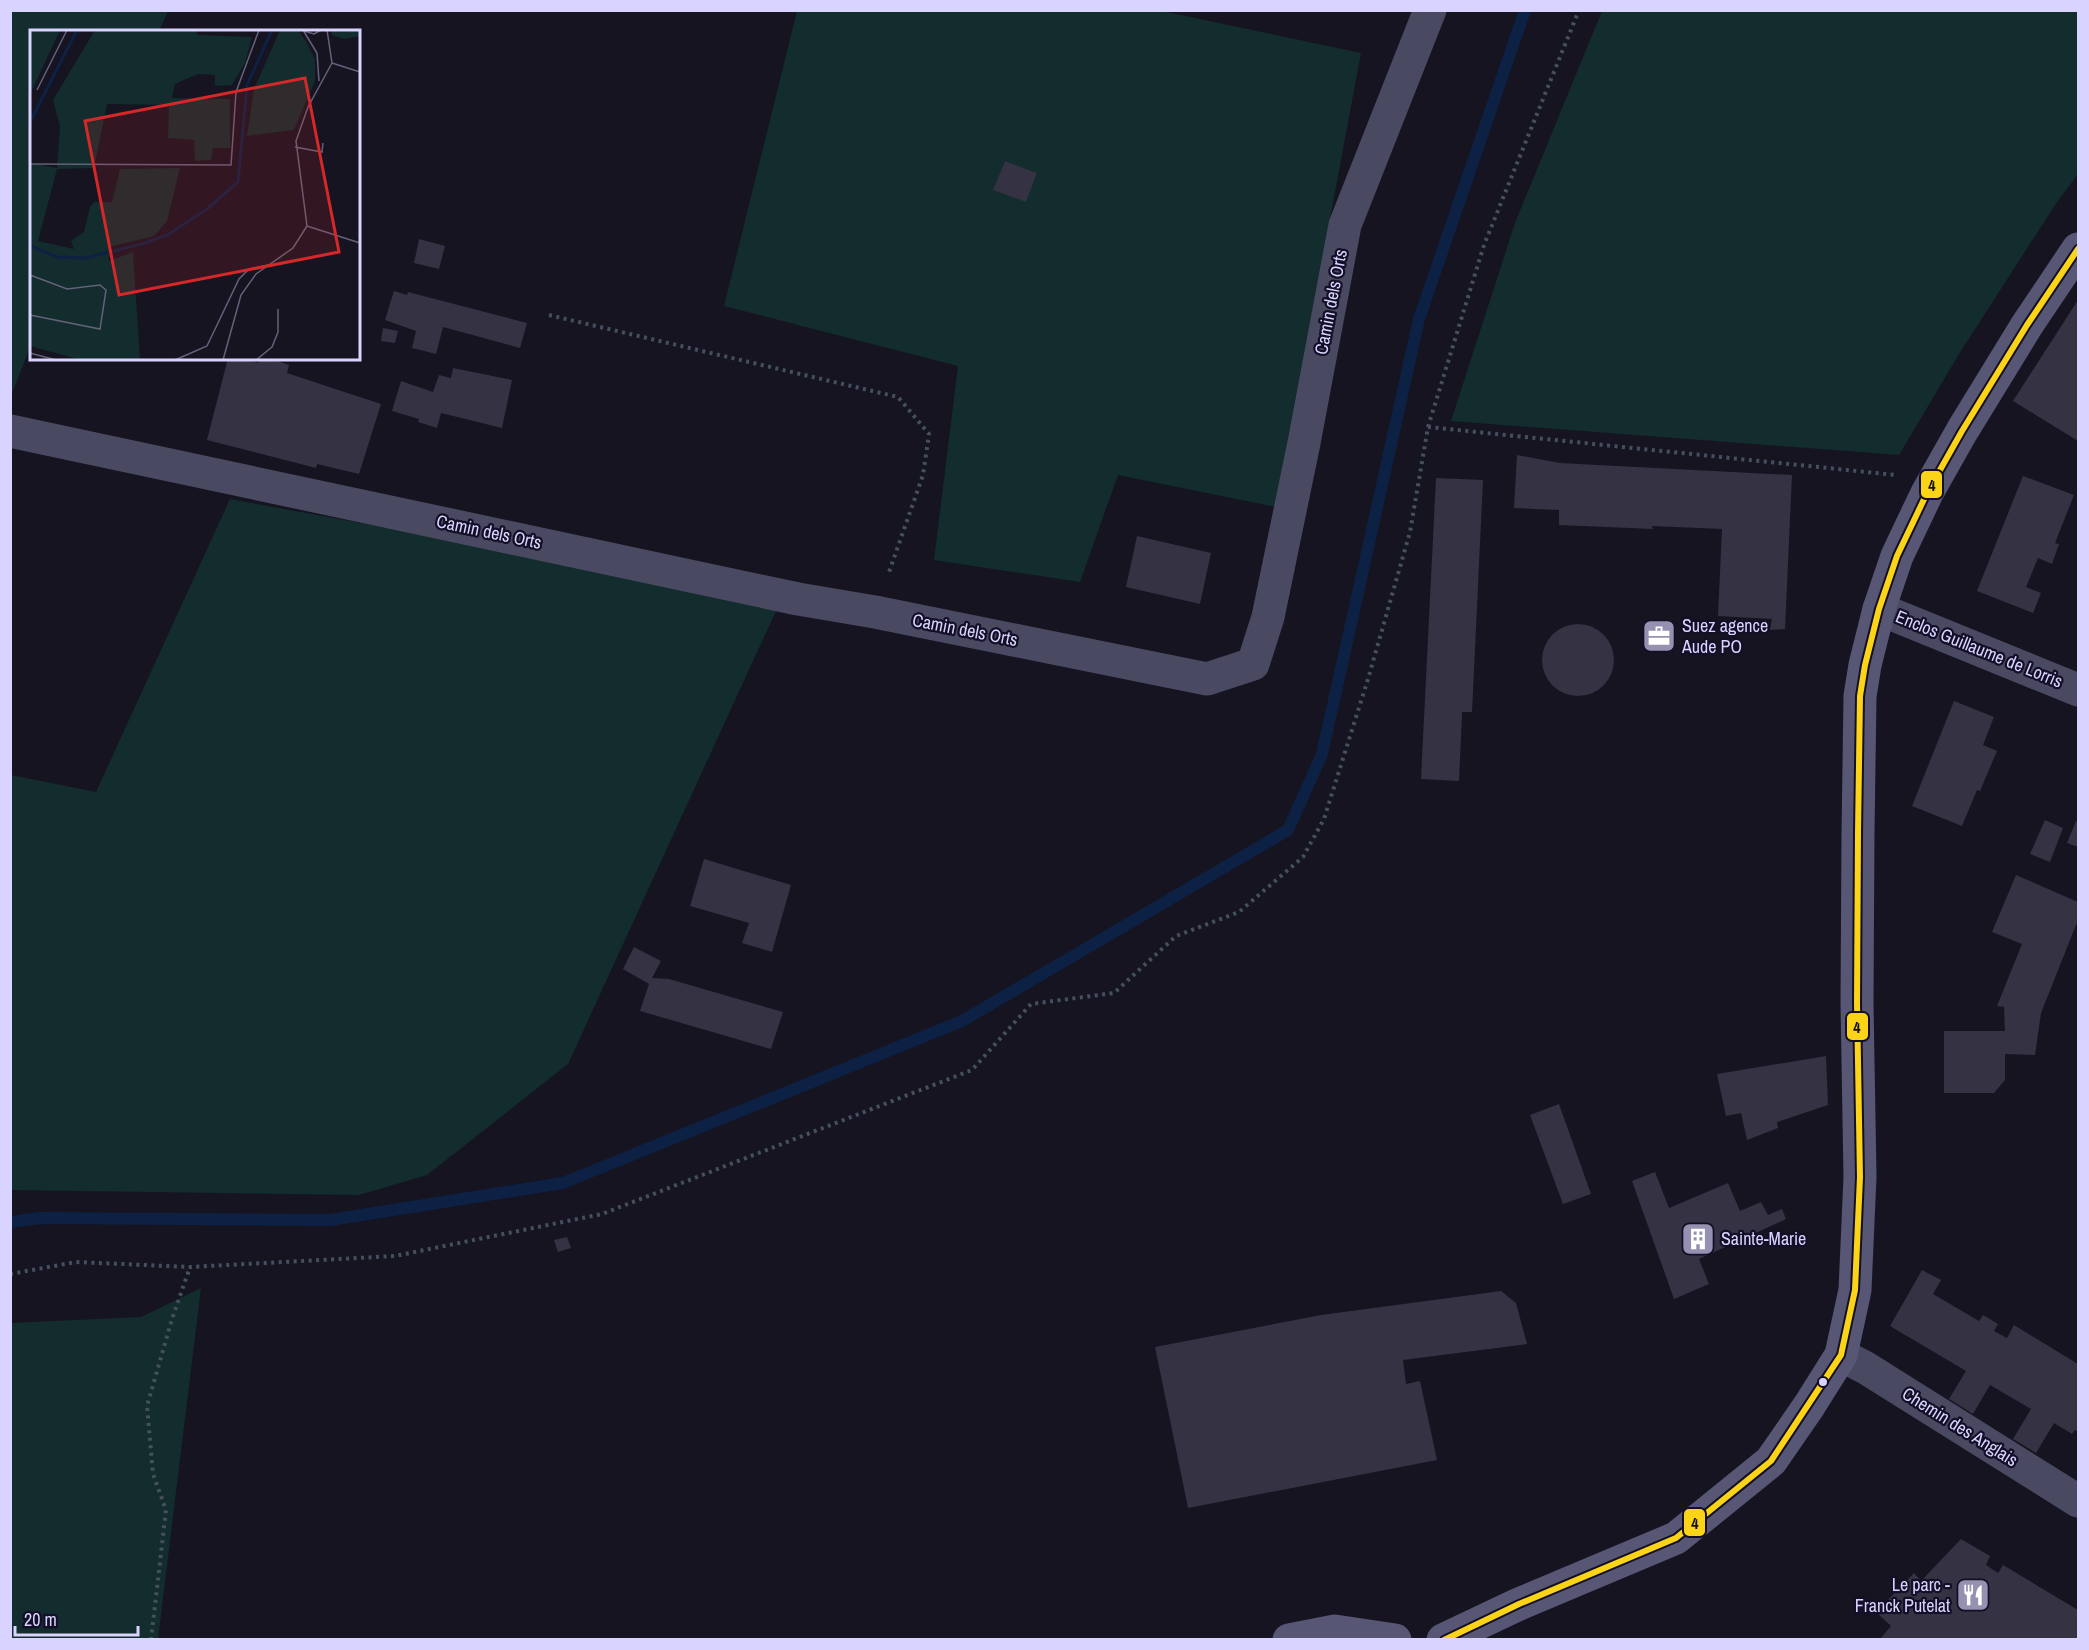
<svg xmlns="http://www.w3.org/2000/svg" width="2089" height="1650" font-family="'Archivo Narrow',sans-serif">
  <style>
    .green { fill: #132c2d }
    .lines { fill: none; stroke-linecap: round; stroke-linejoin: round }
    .stream { stroke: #0d2144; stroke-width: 12 }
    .building { fill: #343243 }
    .path { stroke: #44505f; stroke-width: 4; stroke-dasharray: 3 4.5; stroke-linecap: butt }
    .street { stroke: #4a4962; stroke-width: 33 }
    .secondary { stroke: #575674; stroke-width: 33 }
    .bus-1-casing { stroke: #130f26; stroke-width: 10 }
    .bus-1 { stroke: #fbd317; stroke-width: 6 }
    .bus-dot { fill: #d9d4ff; stroke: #130f26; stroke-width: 2 }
    .labels { text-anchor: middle; stroke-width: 4.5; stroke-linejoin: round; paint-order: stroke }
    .street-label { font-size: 18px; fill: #d9d4ff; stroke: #130f26 }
    .poi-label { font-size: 18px; fill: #d9d4ff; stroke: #130f26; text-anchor: start }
    .inset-river { fill: none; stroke: #0d2144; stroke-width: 3 }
    .inset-road { fill: none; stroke: #64617a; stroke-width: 1.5 }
    .view { fill: #d62828; fill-opacity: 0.15; stroke: #d62828; stroke-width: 3 }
    .inset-edge { fill: none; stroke: #d9d4ff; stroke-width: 3 }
    .line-badge { stroke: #130f26; stroke-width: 2 }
    .pale-badge-label { font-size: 16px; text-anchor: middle; font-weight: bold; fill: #111 }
  </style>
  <rect width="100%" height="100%" fill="#161421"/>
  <path class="green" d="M11,10l157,1 -9,20 -127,1 -1,313 -20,51z
    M797,11h365l199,42 -85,454 -158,-32 -38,107 -146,-22 24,-194 -234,-60z
    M1602,11h476v163l-23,31 -96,149 -60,101 -448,-34 64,-198z
    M230,499l551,101 -213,464 -141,111 -68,20 -348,-5v-415l85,17z
    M201,1288l-43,351h-147v-316l130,-6z"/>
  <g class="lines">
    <path class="stream" d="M10,1222l30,-4 290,2 233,-37 399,-162 326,-191 34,-76 97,-435 106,-309"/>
  </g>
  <path class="building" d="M1005,161l32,12 -11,29 -33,-12z
    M419,239l26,7 -6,23 -25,-6z
    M394,291l13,4 1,-3 119,31 -7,25 -77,-21 -7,27 -24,-6 4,-17 -31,-11z
    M2078,300v141l-65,-40z
    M383,328l15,3 -3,12 -14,-2z
    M228,358h18l12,5 1,-5h10l20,7 -2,8 94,31 -22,70 -42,-10 -1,4 -109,-28z
    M453,368l59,12 -10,48 -61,-15 -4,15 -19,-6 1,-3 -27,-8 9,-30 32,11 6,-17 12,3z
    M1517,455l43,8 232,12 -7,154 -15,1 2,-11 -54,-3 4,-87 -70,-3 1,3 -94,-4v-15l-45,-2z
    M2023,476l51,19 -19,48 4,1 -7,20 -14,-6 -12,29 15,6 -8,20 -56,-22z
    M1436,478l47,2 -11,232h-10v3l-3,66 -38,-2z
    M1137,536l74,17 -11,51 -74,-17z
    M1542 660a36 36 0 1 1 72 0a36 36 0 1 1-72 0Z
    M1954,701l40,16 -11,28 14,6 -17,40 -3,-1 -15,36 -50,-20z
    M2045,820l18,8 -13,34 -20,-8z
    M2076,821l2,1v25l-11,-4z
    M704,859l87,26 -19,67 -30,-9 7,-20 -59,-17z
    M2016,875l62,27v18l-37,93 -6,42 -30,-1v26l-11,13h-50v-62h61l-1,-24 -7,-1 25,-62 -30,-12z
    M634,947l27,14 -9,17 17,1 114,33 -12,37 -131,-38 9,-27 -26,-15z
    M1826,1056l2,49 -51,17 1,6 -31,12 -6,-27 -15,3 -9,-42z
    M1559,1104l32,90 -28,10 -33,-89z
    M1655,1172l14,36 59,-25 12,28 21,-9 7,13 14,-6 4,10 -87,40 10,25 -35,15 -42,-118z
    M567,1237l4,11 -13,4 -4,-12z
    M1922,1270l19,10 -8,14 46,27 4,-6 15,9 -4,7 13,7 7,-13 64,39v68l-3,-2 -3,4 -18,-11 -18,30 -23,-14 18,-30 -41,-24 -17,29 -24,-15 17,-28 -76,-45z
    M1501,1291l15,12 11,41 -124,16 3,24 14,-3 17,79 -249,48 -33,-161 166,-32z
    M1961,1539l29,17 -4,9 12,8 5,-8 75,45v30h-199l12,-14 -15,-14 38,-39 7,8z"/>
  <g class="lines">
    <path class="path" d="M549,315l349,82 31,37 -6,41 -35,100
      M1428,427l468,48
      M10,1274l66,-12 114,5 205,-11 207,-42 370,-144 59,-66 83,-11 62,-57 63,-24 64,-55 21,-38 44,-140 42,-147 18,-105 56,-182 95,-235
      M151,1640l15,-130 -13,-36 -6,-68 25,-87 18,-52"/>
    <path class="street" d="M10,431l788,168 77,13 332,67 46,-15 15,-47 36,-174 41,-218 85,-215
      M1879,609l199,81
      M1841,1355l25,13 212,133"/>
    <path class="secondary" d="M1289,1640l46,-9 60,9
      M1443,1640l76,-36 157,-66 95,-77 38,-55 32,-51 14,-65 5,-113 -3,-174 1,-170 2,-137 5,-31 14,-56 18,-53 30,-63 35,-62 65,-106 51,-76"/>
    <defs>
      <path id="bus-1" d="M1444,1640l75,-36 157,-66 95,-77 70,-106 14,-65 5,-113 -3,-174 1,-170 2,-137 5,-31 14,-56 18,-53 30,-63 35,-62 65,-106 51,-76"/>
    </defs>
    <use href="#bus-1" class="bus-1-casing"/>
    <use href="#bus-1" class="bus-1"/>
  </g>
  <defs>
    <symbol id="office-square" viewBox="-11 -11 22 22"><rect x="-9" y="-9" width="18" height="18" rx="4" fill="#9591b1" stroke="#130f26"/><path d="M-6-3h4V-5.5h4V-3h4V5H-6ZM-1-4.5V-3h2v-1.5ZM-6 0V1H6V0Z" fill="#fff"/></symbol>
    <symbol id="building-square" viewBox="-11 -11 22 22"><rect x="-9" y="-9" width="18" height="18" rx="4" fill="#9591b1" stroke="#130f26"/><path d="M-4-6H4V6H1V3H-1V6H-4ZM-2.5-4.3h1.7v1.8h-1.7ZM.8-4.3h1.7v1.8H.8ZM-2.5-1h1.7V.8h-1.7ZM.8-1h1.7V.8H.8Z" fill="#fff"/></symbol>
    <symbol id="restaurant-square" viewBox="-11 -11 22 22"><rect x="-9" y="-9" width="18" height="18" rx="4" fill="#9591b1" stroke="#130f26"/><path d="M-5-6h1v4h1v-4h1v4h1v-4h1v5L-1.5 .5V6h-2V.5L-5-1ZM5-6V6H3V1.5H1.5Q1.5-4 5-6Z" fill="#fff"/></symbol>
  </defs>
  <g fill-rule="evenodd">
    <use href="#office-square" x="1640" y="617" width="38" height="38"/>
    <use href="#building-square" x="1679" y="1220" width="38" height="38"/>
    <use href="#restaurant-square" x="1954" y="1576" width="38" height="38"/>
  </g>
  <circle class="bus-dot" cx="1823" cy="1382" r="5"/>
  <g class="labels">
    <g class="street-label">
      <text transform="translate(1331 302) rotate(-79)" y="6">Camin dels Orts</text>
      <text transform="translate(489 532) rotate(12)" y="6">Camin dels Orts</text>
      <text transform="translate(965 630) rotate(11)" y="6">Camin dels Orts</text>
      <text transform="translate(1979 649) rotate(22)" y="6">Enclos Guillaume de Lorris</text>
      <text transform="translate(1960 1427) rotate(32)" y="6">Chemin des Anglais</text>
    </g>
    <g class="poi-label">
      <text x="1682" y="632">Suez agence<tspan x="1682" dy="21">Aude PO</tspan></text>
      <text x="1721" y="1245">Sainte-Marie</text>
      <text x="1950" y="1591" text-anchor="end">Le parc -<tspan x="1950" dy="21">Franck Putelat</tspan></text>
    </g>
  </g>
  <g transform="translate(30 30)">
    <rect width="330" height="330" fill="#161421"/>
    <path d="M0,0h30l-30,65zM65,0h102v5l55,2 -7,26 -13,22 -17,1v-11l-17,-1 -23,10 -3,14 58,1v49h-17l-2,12 -16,1 -1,-21 -26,-2 1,-33 -62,-1 -13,64 -37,1 -19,72 36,8 -3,-8 13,-9 6,-25 4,-5h18l8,-33 60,-1 -13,53 -13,15 -45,11v14l24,-9 7,107 -59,1 -51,-14v-183l27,5 3,-42 -7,-26zM250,0h18l9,13 8,17v21l-21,49 -47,6 7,-47zM301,0h29v6l-16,3 -12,-4z" fill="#132c2d"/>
    <path class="inset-river" d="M0,92l47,-92M0,216l27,11 29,1 59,-15 24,-9 38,-25 31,-27 9,-97 25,-55"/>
    <path class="inset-road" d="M273,0l14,23 2,28M297,0l5,33M274,1l10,3 7,-4M302,33l28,9M7,60l30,-60M265,117l27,5 1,-9M0,134l201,1 5,-73 23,-62M277,196l53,17M0,245l37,14 33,-4 6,5 -6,39 -70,-14M0,323l26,7M145,330l32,-14 32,-67 10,-10 19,-4M193,330l18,-65 15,-21 37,-26 14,-22 -11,-85 12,-34 24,-44M226,330l16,-13 6,-15v-23"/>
    <path class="view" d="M275,48l34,174 -220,43 -34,-174z"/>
    <rect width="330" height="330" class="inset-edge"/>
  </g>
  <g class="line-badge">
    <rect x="1920" y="470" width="23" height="29" rx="6" fill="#fbd317"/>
    <rect x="1846" y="1012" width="23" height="29" rx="6" fill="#fbd317"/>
    <rect x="1683" y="1508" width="23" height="29" rx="6" fill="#fbd317"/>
  </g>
  <g class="pale-badge-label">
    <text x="1932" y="491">4</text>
    <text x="1857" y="1033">4</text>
    <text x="1695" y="1529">4</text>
  </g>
  <rect width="2089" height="1650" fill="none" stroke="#d9d4ff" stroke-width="24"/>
  <path d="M15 1626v9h123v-9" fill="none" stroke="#d9d4ff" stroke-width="3"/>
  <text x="24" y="1626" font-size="18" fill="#d9d4ff" stroke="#130f26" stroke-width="4.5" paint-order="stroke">20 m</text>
</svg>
